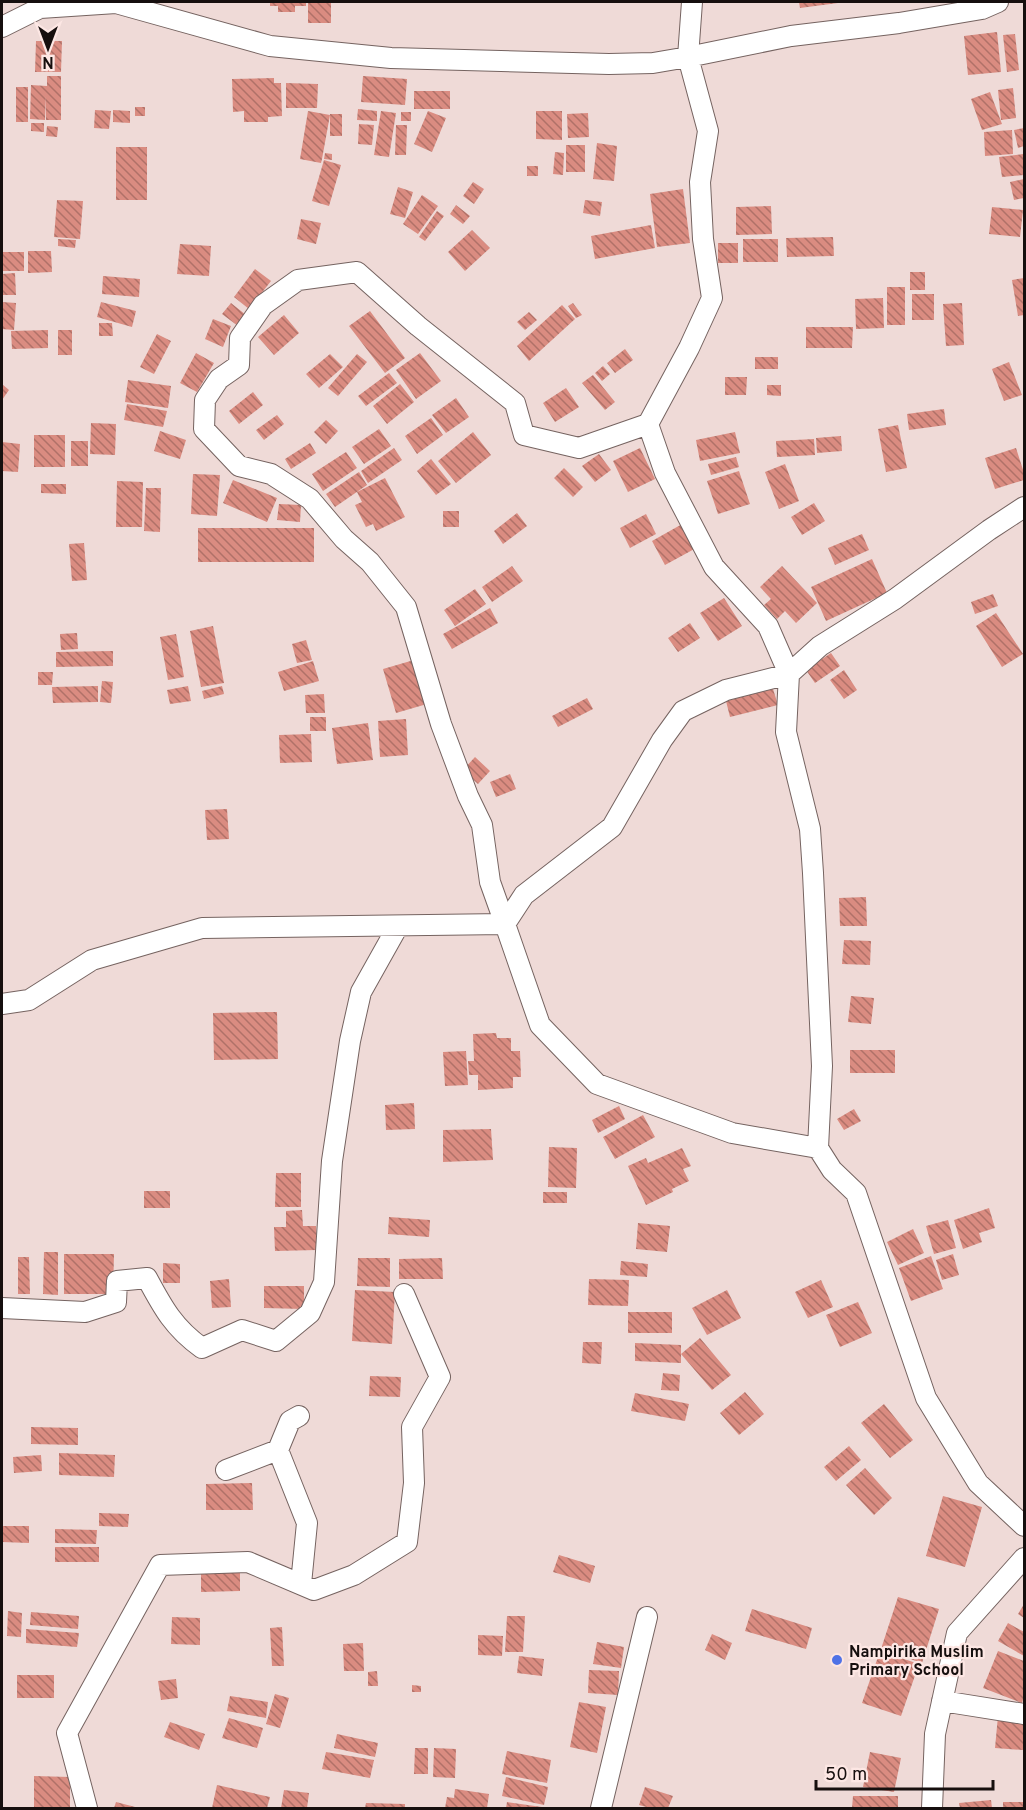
<svg xmlns="http://www.w3.org/2000/svg" width="1026" height="1810" font-family="Overpass,sans-serif">
  <style>
    .building { fill: url(#building-back-hatch) }
    .lines { fill: none; stroke-linecap: round; stroke-linejoin: round }
    .minor-casing { stroke: #756360; stroke-width: 22 }
    .minor { stroke: #fff; stroke-width: 20 }
    .poi-dot { fill: #4f72e6; stroke: #fde7e4; stroke-width: 2 }
    .labels { text-anchor: middle; stroke-width: 4.5; stroke-linejoin: round; paint-order: stroke }
    .poi-label { font-size: 16px; font-weight: bold; fill: #160f0e; stroke: #fde7e4; text-anchor: start }
  </style>
  <defs>
    <pattern id="building-back-hatch" width="6" height="6" patternUnits="userSpaceOnUse" patternTransform="scale(1.5)"><rect width="6" height="6" fill="#da8c81"/><path d="M-1 5l2 2M0 0l6 6M5-1l2 2" fill="none" stroke="#b07168"/></pattern>
  </defs>
  <rect width="100%" height="100%" fill="#efdad7"/>
  <path class="building" d="M270,2h36v4h-11v6h-17v-6h-8z
    M308,2h23v21h-23z
    M799,2h39v1l-38,5z
    M997,32l4,40 -33,3 -4,-39z
    M1015,34l4,36 -12,2 -4,-37z
    M36,41h26l-1,31h-26z
    M47,76h14v44h-15v-24l-1,24 -15,-1 1,-34 16,1z
    M363,76l44,3 -2,26 -44,-3z
    M274,78v5h7l1,33 -14,1v5h-24v-11l-11,1 -1,-33z
    M286,83l32,1 -1,24h-31z
    M16,87h12v35h-12z
    M1013,88l3,30 -15,2 -3,-30z
    M414,91h36v18h-36z
    M990,92l12,32 -20,6 -11,-31z
    M135,107h10v9h-10z
    M358,109l19,2v10l-20,-1z
    M95,110l16,1 -2,18 -15,-1z
    M113,110l17,1v12l-17,-1z
    M308,111l22,4 -8,44h-3h3l-1,4 -21,-4z
    M381,111l15,2 -7,44 -15,-2z
    M428,111l18,7 -14,34 -18,-8z
    M536,111h26v29l-26,-1z
    M401,112h10v9h-10z
    M588,113l1,24 -21,1 -1,-24z
    M330,114h12v22h-12z
    M31,123h13v9l-13,-1z
    M359,124l15,1 -2,20 -14,-1z
    M396,125h11l-1,30h-11z
    M47,126l11,1 -1,10 -11,-1z
    M1024,128v18l-6,2 -4,-18z
    M1012,130l1,24 -28,2 -1,-24z
    M597,143l20,3 -3,35 -21,-2z
    M566,145h19v27h-19z
    M116,147h31v53h-31z
    M555,152l9,1 -1,22 -10,-1z
    M325,153l7,1v6l-8,-1z
    M1023,154l1,21 -22,2 -3,-20z
    M324,160l17,5 -12,41 -17,-5z
    M527,166h11v10h-11z
    M1024,179v19l-10,2 -4,-18z
    M473,182l11,7 -10,15 -11,-8z
    M398,187l15,5 -8,26 -15,-4z
    M683,189l7,54 -33,4 -7,-53z
    M422,195l16,11 -20,28 -15,-10z
    M57,200l26,1 -3,38 -26,-2z
    M585,200l17,2 -2,14 -17,-3z
    M456,205l14,11 -7,8 -13,-10z
    M771,206l1,28 -36,1v-28z
    M992,207l31,3 -3,27 -31,-3z
    M437,211l7,5 -19,25 -6,-4z
    M301,219l20,4 -5,21 -19,-5z
    M651,225l4,23 -60,11 -4,-23z
    M472,230l18,18 -25,23 -17,-19z
    M833,237l1,19 -47,1 -1,-19z
    M58,239l18,1 -1,8 -17,-2z
    M743,239h35v23h-35z
    M718,243h20v20h-20z
    M180,244l31,2 -2,30 -32,-2z
    M28,251h23l1,21 -24,1z
    M2,252h22v19h-22z
    M255,269l16,12 -22,28 -15,-12z
    M910,272h15v18h-15z
    M15,273l1,22h-14v-21z
    M103,276l37,3 -1,18 -37,-3z
    M1024,278v37l-6,1 -6,-36z
    M887,287h18v38h-18z
    M912,294h22v26h-22z
    M883,298l1,30 -28,1 -1,-30z
    M2,302l14,1 -2,27 -12,-1z
    M101,302l35,9 -4,16 -35,-10z
    M231,303l15,12 -8,11 -16,-12z
    M573,303l9,12 -6,3 -8,-12z
    M962,303l2,42 -18,1 -3,-42z
    M562,305l13,14 -46,42 -12,-15z
    M370,311l35,47 -20,15 -36,-47z
    M529,312l8,8 -12,10 -8,-8z
    M284,315l15,18 -25,22 -16,-18z
    M213,319l18,7 -8,21 -18,-8z
    M99,323h13l1,13h-14z
    M806,327h47l-1,21h-46z
    M48,330v18l-36,1 -1,-18z
    M58,330h14v25h-14z
    M157,334l14,7 -17,33 -14,-7z
    M625,349l8,11 -18,13 -8,-10z
    M196,353l18,10 -17,29 -17,-9z
    M420,353l21,28 -25,18 -20,-29z
    M330,354l13,13 -24,21 -13,-14z
    M357,354l10,8 -29,34 -10,-8z
    M755,357h23v12h-23z
    M1009,362l13,33 -18,6 -12,-32z
    M603,366l7,8 -8,7 -7,-8z
    M389,373l8,10 -31,23 -8,-10z
    M593,375l22,27 -10,8 -23,-27z
    M725,377h22l-1,18h-21z
    M128,380l43,6 -3,22 -43,-6z
    M2,384l7,6 -7,10z
    M400,384l14,18 -27,22 -14,-18z
    M767,385h14v11l-14,-1z
    M566,388l13,19 -24,15 -12,-19z
    M253,392l10,13 -24,19 -10,-13z
    M456,398l13,19 -23,16 -14,-18z
    M127,404l40,7 -4,16 -39,-7z
    M944,409l2,16 -37,5 -2,-16z
    M277,415l7,9 -20,16 -8,-10z
    M431,418l12,17 -26,19 -12,-18z
    M326,420l12,11 -12,13 -12,-12z
    M91,423l25,1 -1,31 -25,-1z
    M898,425l9,43 -21,4 -8,-43z
    M379,429l12,17 -27,18 -12,-17z
    M160,431l26,9 -6,19 -26,-8z
    M473,432l18,23 -35,28 -18,-22z
    M735,432l5,21 -40,8 -4,-21z
    M34,435h31v32h-31z
    M841,436l1,15 -25,2 -1,-15z
    M814,439l1,16 -38,2 -1,-16z
    M71,441h17v25h-17z
    M2,442l18,2 -2,28 -16,-1z
    M310,443l6,10 -25,16 -6,-10z
    M394,448l8,12 -34,23 -7,-12z
    M640,448l15,31 -27,13 -15,-31z
    M1016,448l8,25v7l-29,9 -10,-31z
    M346,452l11,16 -34,23 -11,-17z
    M599,454l12,16 -16,12 -13,-16z
    M736,457l3,10 -28,8 -3,-11z
    M431,459l20,25 -15,11 -19,-24z
    M785,464l14,37 -20,8 -14,-37z
    M564,468l19,19 -10,10 -19,-19z
    M739,471l11,33 -32,10 -11,-33z
    M359,472l8,13 -32,22 -9,-13z
    M193,474l27,1 -3,41 -26,-2z
    M385,478l20,39 -29,14 -3,-7 -7,3 -11,-22 7,-3 -5,-10z
    M233,480l44,18 -10,24 -44,-19z
    M117,481l26,1 -1,45h-26z
    M41,484h25v10l-25,-1z
    M146,488h15l-1,44 -16,-1z
    M814,503l11,18 -23,14 -11,-18z
    M279,504l22,1 -1,17 -23,-2z
    M443,511h16v16h-16z
    M517,513l10,13 -24,18 -9,-13z
    M646,514l10,20 -26,14 -10,-20z
    M684,523l14,24 -33,18 -13,-24z
    M198,528h116v34h-116z
    M862,534l7,16 -34,15 -7,-17z
    M84,543l3,37 -15,1 -3,-37z
    M872,559l15,34 -61,28 -15,-34z
    M512,566l11,15 -31,21 -10,-15z
    M782,566l35,37 -21,20 -11,-12 -8,8 -13,-14 7,-6 -11,-12z
    M475,589l11,15 -31,22 -11,-16z
    M993,594l5,12 -23,8 -4,-12z
    M724,598l18,28 -24,15 -18,-28z
    M490,608l8,15 -46,26 -9,-15z
    M996,613l27,41 -21,13 -26,-41z
    M690,623l10,15 -22,14 -10,-14z
    M213,626l11,57 -23,4 -11,-56z
    M77,633l1,16 -17,1 -1,-16z
    M176,634l8,43 -16,3 -8,-43z
    M306,640l6,20 -15,3 -5,-19z
    M113,651v15l-57,1v-15z
    M831,653l9,13 -25,17 -9,-13z
    M414,660l13,44 -31,9 -13,-44z
    M313,661l6,20 -35,10 -6,-19z
    M844,670l13,20 -13,9 -14,-19z
    M38,672h15l-1,13h-14z
    M102,681l11,1 -2,21 -11,-1z
    M98,686v16l-45,1 -1,-16z
    M188,686l3,15 -21,3 -3,-14z
    M222,686l2,8 -20,5 -2,-8z
    M773,689l5,16 -48,12 -4,-16z
    M324,694l1,19h-19l-1,-18z
    M587,698l6,11 -35,18 -6,-11z
    M310,717h16v14h-16z
    M406,719l2,36 -28,2 -2,-36z
    M368,723l5,37 -36,4 -5,-36z
    M311,734l1,28 -32,1 -1,-28z
    M475,757l15,14 -12,13 -15,-14z
    M510,774l6,15 -20,8 -6,-15z
    M227,809l2,30 -22,1 -2,-30z
    M866,897l1,29h-27l-1,-28z
    M844,940l27,1 -1,24 -28,-1z
    M851,996l23,2 -3,26 -23,-2z
    M277,1012l1,47 -64,1 -1,-47z
    M496,1033l1,5h14v13h9l1,26h-8v11l-35,2v-15h-9l-1,-14h6l-1,-27z
    M850,1050h45v23h-45z
    M466,1051l2,34 -23,1 -2,-34z
    M414,1103l1,26 -29,1 -1,-25z
    M619,1106l6,13 -27,14 -6,-13z
    M854,1109l7,12 -17,9 -7,-11z
    M643,1115l12,22 -40,22 -12,-22z
    M491,1129l2,31 -50,2v-32z
    M549,1147l28,1 -1,40 -28,-1z
    M682,1148l9,18 -8,3 6,12 -17,8 1,3 -27,13 -18,-39 18,-8 2,5z
    M276,1173h25v34h-26z
    M144,1191h26v17h-26z
    M543,1192h24v11h-24z
    M989,1208l6,20 -16,5 3,9 -19,7 -9,-29z
    M302,1210l1,16h13l1,24 -42,1 -1,-24h12v-16z
    M389,1217l41,3 -1,17 -41,-3z
    M948,1220l8,28 -22,6 -8,-28z
    M638,1223l32,3 -3,26 -31,-3z
    M913,1229l11,24 -26,12 -11,-23z
    M44,1252h14v43l-15,-1z
    M64,1254h50l-1,40h-49z
    M953,1254l6,21 -17,5 -6,-20z
    M931,1256l12,33 -32,12 -12,-33z
    M18,1257h11l1,37h-12z
    M358,1258h32v29l-33,-1z
    M442,1258l1,21h-44v-20z
    M621,1261l27,3 -1,13 -27,-2z
    M163,1263l17,1v19h-17z
    M229,1279l2,28 -19,1 -2,-27z
    M589,1279l40,1 -1,26 -40,-1z
    M821,1280l12,27 -25,11 -13,-26z
    M264,1286h40v23l-40,-1z
    M355,1290l40,2 -3,52 -40,-3z
    M727,1290l14,28 -34,17 -15,-27z
    M858,1302l14,31 -32,14 -14,-32z
    M628,1312h44v21h-44z
    M700,1338l31,37 -19,15 -31,-36z
    M583,1342h19l-1,22 -19,-1z
    M635,1343l46,2v18l-46,-2z
    M663,1373l17,2 -1,16 -18,-1z
    M370,1376l31,1 -1,20 -31,-1z
    M745,1392l19,22 -25,21 -19,-22z
    M635,1393l54,11 -4,17 -54,-10z
    M884,1404l29,36 -23,18 -29,-35z
    M31,1427l47,1v17l-47,-1z
    M849,1446l12,14 -25,21 -12,-14z
    M59,1453l56,2 -1,22 -55,-2z
    M41,1455l1,16 -28,2 -1,-16z
    M865,1468l27,30 -18,17 -28,-30z
    M252,1483l1,27h-47v-26z
    M943,1496l39,11 -17,60 -39,-11z
    M99,1513l30,1 -1,13 -29,-1z
    M2,1526h27v17l-27,-1z
    M55,1529l42,1 -1,14 -41,-1z
    M55,1547h44v15h-44z
    M559,1555l36,11 -5,17 -37,-11z
    M240,1571v20l-39,1v-20z
    M898,1597l41,12 -17,54 -41,-14z
    M1024,1604v14l-6,-4z
    M752,1609l60,19 -6,21 -61,-18z
    M8,1611l14,2 -1,24 -14,-1z
    M31,1612l48,4 -1,13 -48,-4z
    M507,1616h18l-2,36h-18z
    M172,1617l28,1v27l-29,-1z
    M1008,1623l16,9v24l-26,-15z
    M282,1627l2,39h-12l-2,-38z
    M26,1629l53,4 -2,14 -51,-4z
    M712,1634l20,9 -7,17 -20,-10z
    M478,1635l25,1 -1,20 -24,-1z
    M597,1642l27,5 -3,21 -28,-4z
    M363,1643l1,28h-20l-1,-27z
    M880,1651l39,13 -18,52 -39,-13z
    M998,1651l26,10v35l-2,7 -39,-15z
    M519,1656l25,3 -2,17 -25,-3z
    M589,1670l30,1 -1,24 -30,-2z
    M377,1671l1,15h-10v-14z
    M17,1675h37v23h-37z
    M176,1679l2,19 -17,2 -3,-19z
    M412,1685l9,1v6h-9z
    M275,1694l14,4 -9,30 -14,-4z
    M230,1696l38,6 -2,16 -39,-7z
    M579,1702l27,5 -9,46 -27,-6z
    M998,1716l26,3 -1,31 -28,-2z
    M229,1718l34,10 -6,20 -35,-10z
    M170,1722l35,12 -6,16 -35,-13z
    M337,1734l41,9 -3,14 -41,-9z
    M415,1748h13v26h-14z
    M434,1748l22,1 -1,29 -22,-1z
    M507,1751l44,9 -4,23 -45,-9z
    M326,1752l48,8 -4,18 -48,-9z
    M870,1752l31,6 -7,34 -31,-5z
    M34,1776l36,1v31h-36z
    M506,1777l42,10 -4,18 -42,-9z
    M217,1785l53,12 -3,11h-55z
    M645,1787l28,9 -5,12h-18l-11,-3z
    M455,1789l34,5 -2,14h-42l2,-11 7,1z
    M284,1790l25,3 -2,15h-26z
    M853,1796h45v12h-46z
    M991,1800l1,8h-32l-1,-5z
    M116,1802l23,6h-25z
    M507,1802l35,5v1h-36z
    M1003,1802h21v6h-21z
    M366,1803l39,1v4h-40z"/>
  <g class="lines">
    <defs>
      <path id="minor" d="M2,27l38,-19 76,-5 154,43 121,12 218,6 44,-1 35,-6 4,-55
        M1024,507l-35,23 -94,69 -75,47 -31,28 -3,58 24,97 3,44 9,193 -4,82 14,22 24,23 70,205 52,85 46,43
        M2,1004l27,-4 63,-40 110,-32 303,-4 -15,-42 -8,-57 -14,-29 -27,-72 -35,-117 -36,-45 -26,-23 -34,-40 -39,-25 -32,-8 -35,-37 1,-29 14,-21 20,-14 1,-27 23,-33 35,-25 59,-8 61,54 97,77 9,32 55,13 69,-24
        M818,1148l-86,-15 -135,-49 -57,-59 -35,-101 19,-29 88,-68 50,-87 21,-29 43,-21 63,-16 -21,-48 -54,-59 -49,-94 -17,-49 41,-76 23,-50 -9,-59 -3,-57 8,-51 -20,-74 103,-21 108,-13 83,-14 16,-7
        M2,1308l83,4 31,-10 1,-21 30,-3c16,30 27,50 55,70l40,-18 34,11 34,-28 14,-31 8,-121 18,-120 11,-49 37,-66
        M278,1450l12,-29 9,-5
        M226,1470l52,-20 29,73 -6,61
        M942,1701l82,13
        M87,1808l-20,-75 93,-168 88,-3 66,28 40,-15 53,-33 7,-59 -2,-56 28,-50 -36,-83
        M601,1808l46,-191
        M932,1808l3,-74 22,-101 67,-75"/>
    </defs>
    <use href="#minor" class="minor-casing"/>
    <use href="#minor" class="minor"/>
  </g>
  <circle class="poi-dot" cx="837" cy="1660" r="6"/>
  <g class="labels">
    <g class="poi-label">
      <text x="849" y="1657">Nampirika Muslim<tspan x="849" dy="18">Primary School</tspan></text>
    </g>
  </g>
  <rect width="1026" height="1810" fill="none" stroke="#160f0e" stroke-width="6"/>
  <g transform="translate(48 48) rotate(180)" stroke="#fde7e4" stroke-width="4.5" paint-order="stroke">
  <path d="M0-4.5L10 22L0 15L-10 22Z" fill="#160f0e"/>
  <text y="-9" font-size="16" font-weight="bold" text-anchor="middle" fill="#160f0e">N</text>
  </g>
  <path d="M816 1780v9h177v-9" fill="none" stroke="#160f0e" stroke-width="3"/>
  <text x="825" y="1780" font-size="18" fill="#160f0e" stroke="#fde7e4" stroke-width="4.5" paint-order="stroke">50 m</text>
</svg>
